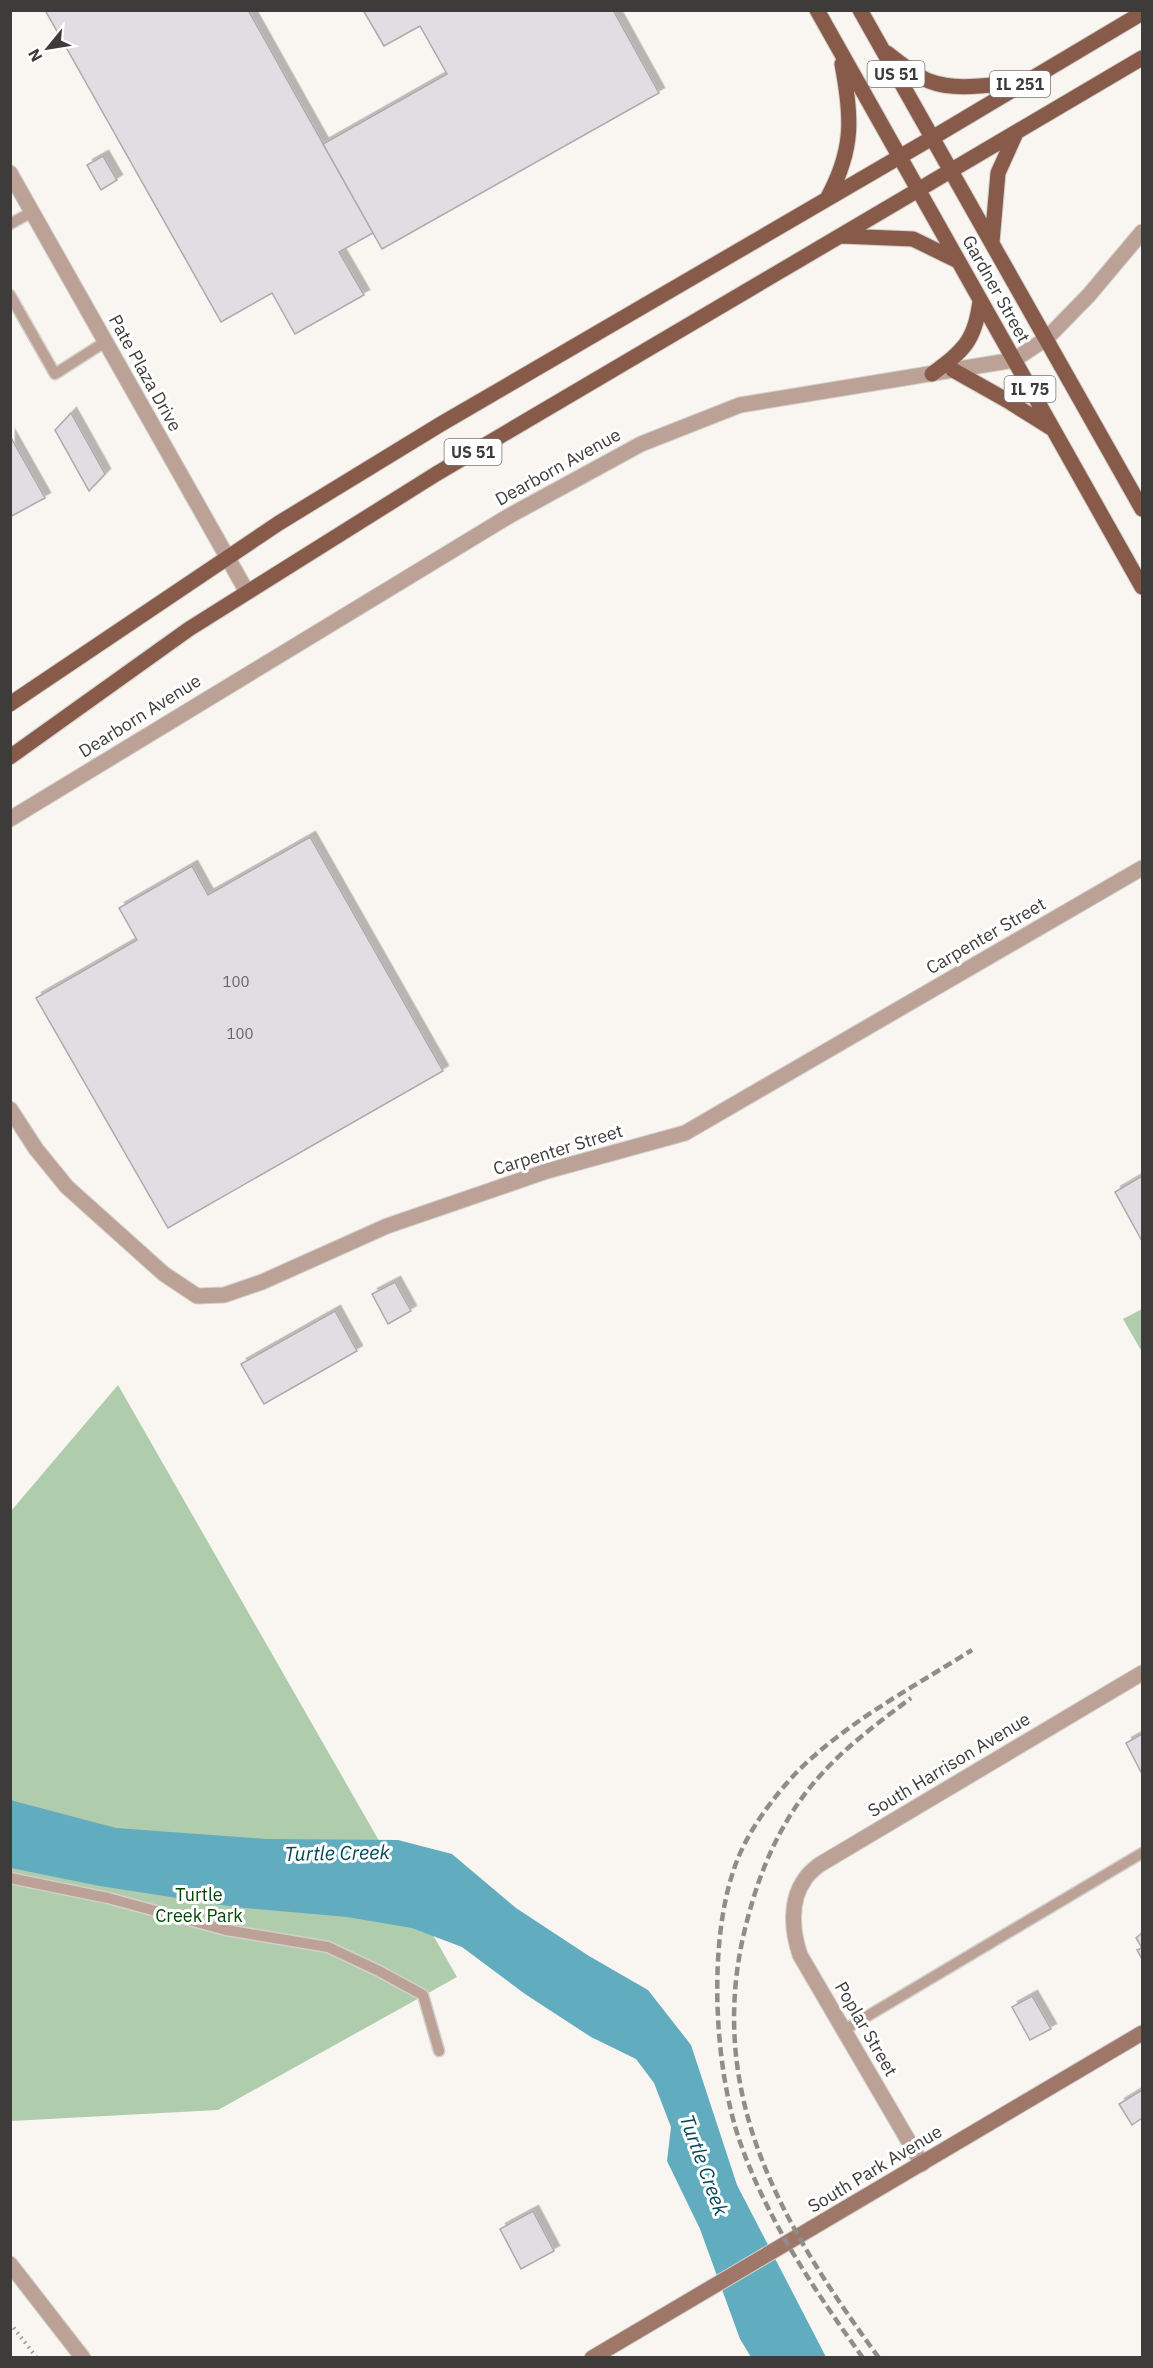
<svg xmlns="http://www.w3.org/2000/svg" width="1153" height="2368" font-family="'IBM Plex Sans',sans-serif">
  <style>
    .green { fill: #afccac }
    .water { fill: #62acbf }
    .building { fill: #e1dde2; stroke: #aca9ad; stroke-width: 1.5; filter: url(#shadow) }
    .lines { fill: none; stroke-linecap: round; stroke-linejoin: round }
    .lane-casing { stroke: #d3d1cc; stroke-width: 13 }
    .street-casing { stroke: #d3d1cc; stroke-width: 17 }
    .secondary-casing { stroke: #d3d1cc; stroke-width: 17 }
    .primary-casing { stroke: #d3d1cc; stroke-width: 17 }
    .path { stroke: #9a9894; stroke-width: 4; stroke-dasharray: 1.5 4.5; stroke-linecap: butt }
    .lane { stroke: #bca197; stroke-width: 10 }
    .street { stroke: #bca197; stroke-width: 15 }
    .secondary { stroke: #9f7769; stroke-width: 15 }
    .primary { stroke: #885a49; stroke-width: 15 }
    .rail { stroke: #8f8d89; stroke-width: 4.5; stroke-dasharray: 9 4.5; stroke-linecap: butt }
    .labels { text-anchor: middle; stroke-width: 6; stroke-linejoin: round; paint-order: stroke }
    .number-label { font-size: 15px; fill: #666464 }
    .shield { fill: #fff; stroke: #777675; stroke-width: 1.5 }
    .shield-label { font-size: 16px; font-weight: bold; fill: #3d3c3a }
    .street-label { font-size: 18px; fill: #3d3c3a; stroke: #fff }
    .park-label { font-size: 18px; fill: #054404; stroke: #fff }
    .water-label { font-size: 20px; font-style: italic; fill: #024857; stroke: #fff }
  </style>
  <defs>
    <filter id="shadow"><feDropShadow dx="5.5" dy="-5.5" stdDeviation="0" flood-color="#0004"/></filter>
  </defs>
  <rect width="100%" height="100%" fill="#f9f6f1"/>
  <path class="green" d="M1142,1309v43l-19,-33z
    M118,1385l339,592 -239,133 -207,11v-610z"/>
  <path class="water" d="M10,1800l106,28 150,11 132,1 54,14 64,54 73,48 59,34 43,55 46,140 89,172h-75l-11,-18 -40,-110 -33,-68 4,-34 -17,-44 -18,-24 -45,-22 -66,-43 -63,-47 -50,-19 -65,-11 -112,-10 -135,-21 -89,-18z"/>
  <path class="building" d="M45,10h203l125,223 -34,19 25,43 -69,39 -23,-41 -51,29z
    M363,10h250l46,83 -277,156 -59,-105 124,-70 -27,-48 -36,20z
    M103,156l14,24 -16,10 -14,-25z
    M71,413l34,61 -16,17 -34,-61z
    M10,436l35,62 -35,19z
    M310,837l133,234 -275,157 -132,-230 101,-58 -18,-32 73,-42 16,29z
    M1142,1176v65l-27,-49z
    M395,1282l16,29 -23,13 -16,-30z
    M335,1311l22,40 -93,53 -23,-40z
    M1142,1734v40l-16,-31z
    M1142,1933v26l-5,-9 5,-2 -6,-10z
    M1032,1996l19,33 -21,11 -18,-33z
    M1142,2090v28l-10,7 -13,-21z
    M533,2211l21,40 -33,18 -21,-40z"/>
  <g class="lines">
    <defs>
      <path id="lane" d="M10,224l22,-12
        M10,295l45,79 50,-32
        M10,1878l98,20 118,32 102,17 51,24 44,24 16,56
        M844,2030l298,-177"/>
      <path id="street" d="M10,173l237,419
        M10,819l499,-303 132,-72 99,-39 274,-45 33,-22 42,-43 53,-63
        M10,1109l26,40 31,38 97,87 33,22 27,-1 38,-13 125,-56 160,-55 138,-38 457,-265
        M922,2164l-122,-209c-8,-24 -11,-54 5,-76 3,-5 9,-10 14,-14l323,-192
        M10,2264l73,94"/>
      <path id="secondary" d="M592,2358l550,-325"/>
      <path id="primary" d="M817,10l325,577
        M860,10l282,499
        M887,53c13,10 27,22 42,28 28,11 63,3 93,1
        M828,197c26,-48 24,-80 14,-133
        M841,236l72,3 43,21
        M992,242l6,-69 18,-40
        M953,370l55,31 43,27
        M932,374c32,-24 43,-33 48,-73
        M10,704l269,-181 162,-99 491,-286 210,-125
        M10,757l179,-128 247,-155 706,-416"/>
    </defs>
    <use href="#lane" class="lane-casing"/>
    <use href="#street" class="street-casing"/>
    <use href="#secondary" class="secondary-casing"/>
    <use href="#primary" class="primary-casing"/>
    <path class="path" d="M10,2323l27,35"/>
    <use href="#lane" class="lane"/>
    <use href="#street" class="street"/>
    <use href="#secondary" class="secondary"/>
    <use href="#primary" class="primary"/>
    <path class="rail" d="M863,2358c-48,-67 -96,-138 -123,-216 -26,-75 -32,-198 -6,-273 11,-34 37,-69 61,-95 51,-52 117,-86 177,-124
      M879,2358c-101,-138 -180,-273 -129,-448 13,-48 35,-95 68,-132 27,-31 60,-55 93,-80"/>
  </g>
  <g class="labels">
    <g class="number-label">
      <text x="236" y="987">100</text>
      <text x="240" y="1039">100</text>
    </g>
    <g class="shield">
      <rect x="867.5" y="61" width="57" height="26" rx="4.5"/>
      <rect x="990" y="71" width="60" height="26" rx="4.5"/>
      <rect x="1004.5" y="376" width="51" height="26" rx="4.5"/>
      <rect x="444.5" y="439" width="57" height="26" rx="4.5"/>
    </g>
    <g class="shield-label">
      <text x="896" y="80">US 51</text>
      <text x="1020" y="90">IL 251</text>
      <text x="1030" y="395">IL 75</text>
      <text x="473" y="458">US 51</text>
    </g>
    <g class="street-label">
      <text transform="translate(996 289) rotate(61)" y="6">Gardner Street</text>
      <text transform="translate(145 373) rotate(61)" y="6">Pate Plaza Drive</text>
      <text transform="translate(558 467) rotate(-29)" y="6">Dearborn Avenue</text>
      <text transform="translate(140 716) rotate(-32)" y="6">Dearborn Avenue</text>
      <text transform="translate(986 936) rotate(-30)" y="6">Carpenter Street</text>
      <text transform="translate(558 1150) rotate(-17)" y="6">Carpenter Street</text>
      <text transform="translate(949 1765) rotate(-31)" y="6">South Harrison Avenue</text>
      <text transform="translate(866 2029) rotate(60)" y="6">Poplar Street</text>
      <text transform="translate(875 2169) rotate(-31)" y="6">South Park Avenue</text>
    </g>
    <g class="park-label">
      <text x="199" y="1901">Turtle<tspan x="199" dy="21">Creek Park</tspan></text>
    </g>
    <g class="water-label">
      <text transform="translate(337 1853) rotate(-1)" y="7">Turtle Creek</text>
      <text transform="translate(704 2165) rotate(70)" y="7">Turtle Creek</text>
    </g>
  </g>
  <rect width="1153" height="2368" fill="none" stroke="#3d3c3a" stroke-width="24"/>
  <g transform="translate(48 48) rotate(240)" stroke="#ffffff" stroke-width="4.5" paint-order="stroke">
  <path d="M0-4.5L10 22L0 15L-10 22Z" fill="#3d3c3a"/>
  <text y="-9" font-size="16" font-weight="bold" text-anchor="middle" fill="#3d3c3a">N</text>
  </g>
</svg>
